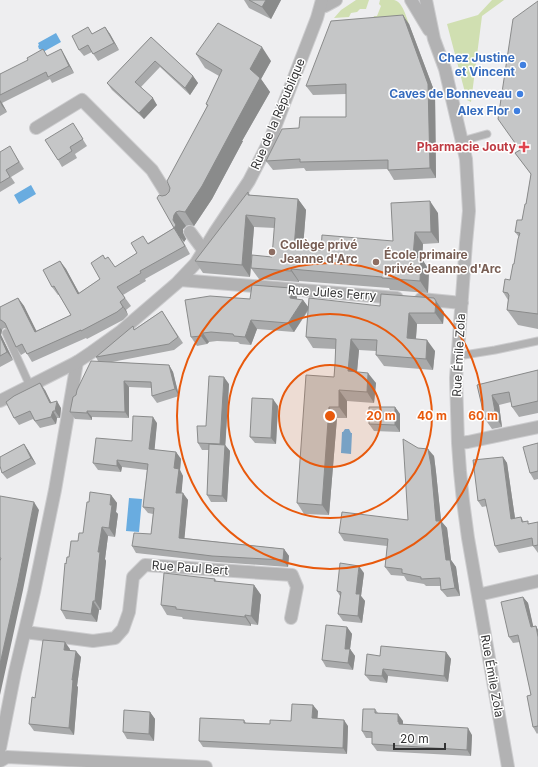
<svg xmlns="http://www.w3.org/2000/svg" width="538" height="767" font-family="Inter,sans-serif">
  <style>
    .green { fill: #d0dfb1 }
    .water { fill: #69ace0 }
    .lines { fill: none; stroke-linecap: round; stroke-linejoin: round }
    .service-casing { stroke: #ccccce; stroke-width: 9 }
    .minor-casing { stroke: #ccccce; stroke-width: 14 }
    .tertiary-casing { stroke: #ccccce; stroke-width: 14 }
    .service { stroke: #b2b2b3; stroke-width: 7 }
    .minor { stroke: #b2b2b3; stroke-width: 12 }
    .tertiary { stroke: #b2b2b3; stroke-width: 12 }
    .wall { fill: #a9aaab }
    .shaded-wall { fill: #8a8b8b }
    .building { fill: #c5c6c7; stroke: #8a8b8b }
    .ring { fill: none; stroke: #e8590c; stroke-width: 2 }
    .shop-dot { fill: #3f7fe0; stroke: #fff; stroke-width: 1.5 }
    .health-dot { fill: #e0444e; stroke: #fff; stroke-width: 1.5 }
    .education-dot { fill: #8d6e63; stroke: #fff; stroke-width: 1.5 }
    .labels { text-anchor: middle; stroke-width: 3; stroke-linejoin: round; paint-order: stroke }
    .shop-label { font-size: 12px; font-weight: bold; fill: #366cbe; stroke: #fff; text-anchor: end }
    .street-label { font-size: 12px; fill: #333334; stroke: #fff }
    .health-label { font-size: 12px; font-weight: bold; fill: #be3a42; stroke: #fff; text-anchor: end }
    .education-label { font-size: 12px; font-weight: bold; fill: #785e54; stroke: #fff; text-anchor: start }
    .centre { fill: #e8590c; stroke: #fff; stroke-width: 2 }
    .ring-label { font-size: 12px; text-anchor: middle; font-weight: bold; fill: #e8590c; stroke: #fff; stroke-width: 3; stroke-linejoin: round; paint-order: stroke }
  </style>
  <rect width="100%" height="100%" fill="#eeeef0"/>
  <path class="green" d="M356,0h13l-3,9h-6l-3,3 -6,1 -2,4 -15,1 7,-8z
    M380,0c4,0 10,0 14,0 9,2 12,17 15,24l-67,6 30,-9 2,-5h3l4,-10 -2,-2z
    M492,0h12l-22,16 -11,86 -4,-2 -20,-76 31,-9z"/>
  <path class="water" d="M56,33l5,9 -18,10 -1,-2 -3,-1 -1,-3 1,-1 -1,-2z
    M31,185l5,9 -17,10 -5,-9z
    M345,429h4l2,4h1l-1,21 -10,-1 1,-21h1z
    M129,498l13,1 -3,33 -13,-1z"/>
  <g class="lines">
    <defs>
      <path id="service" d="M462,141l25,-7
        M6,333l24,53
        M458,356l37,-6 43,-9"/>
      <path id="minor" d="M411,0l18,30
        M426,0l8,39 11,30 21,90 3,52 -3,32 -10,135 2,65 2,28 3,30 5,37 40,229
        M325,6l11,-6
        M36,128l46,-28 70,70 20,32
        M190,232l14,19
        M180,280l217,18
        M421,299l41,4
        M458,443l10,-1 70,-15
        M478,595l60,-14
        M25,632l68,9 22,-3 8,-9 6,-17 4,-35 12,-12 147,10 5,12 -6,31
        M0,748l15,-76 19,-80 21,-102 22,-128
        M0,761l7,-4 199,10"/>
      <path id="tertiary" d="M0,401l77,-39 15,-10 28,-20 57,-49 19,-20 19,-31 34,-51 21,-41 47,-122 5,-18"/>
    </defs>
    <use href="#service" class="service-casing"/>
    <use href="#minor" class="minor-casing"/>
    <use href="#tertiary" class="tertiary-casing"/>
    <use href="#service" class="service"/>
    <use href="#minor" class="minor"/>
    <use href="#tertiary" class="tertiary"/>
  </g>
  <path class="wall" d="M244,0h37l-10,19 -22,-11z
    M538,1v328l-20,-4 -11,-15 1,-10 -5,-8 7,-12 4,-16 5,-27 -4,-5 7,-12 4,-16 5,-30 -16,-21 4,-3z
    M409,24l26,69 1,85 -42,2 -6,-10v-1l-82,2 -2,-3 -31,2 -7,-9 33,-33 47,-11v-23l-33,1 -7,-9z
    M105,27l5,7 9,16 -21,11 -6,-9 -8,4 -5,-6 13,-16z
    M151,37l42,39 5,7 -8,12 -30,-28 -19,20 16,18 -13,14 -32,-29 -5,-7z
    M61,49l4,7 9,17 -22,10 -2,-4 -48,24 5,9 -7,4v-42l48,-18z
    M196,54l75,7 -10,18 9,13 -28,49h1l-31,58 -18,27 -5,-1 -3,1 -3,3v4l3,6 -2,3 -22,-46 4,-1 3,-3 1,-4 37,-82 -1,-2 13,-28 -14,-8z
    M77,130l10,16 -12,8 2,4 -15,9 -4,-7z
    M0,152l14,1 10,16 -13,8 4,6 -15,9z
    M248,192l2,3 48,4 8,11 -3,38 18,2 72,-9 45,-28 1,30 -16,1 -1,15 7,11 -1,23 -38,-3 -1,-2 -90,-7v1l-40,-3 -8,-11 21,-11 3,-29 -21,-1 -4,50 -47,-4 -8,-12z
    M174,228l16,26 -45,25 1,2 -23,14 8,11 -5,4 2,5 -5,5 -36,19 -1,-1 -54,24 -6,-10 -5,3 -5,-8 -9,-18 -3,-1 -2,2 -1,5 12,25 -13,7v-60l18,-9 6,8 12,25 35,-16 -12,-20h-1l-6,-8 8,-26 6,8 13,24 21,-14 6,-20 9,8 22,-14 11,-10z
    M297,297v2l6,1 5,7 72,-1 64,6 -1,12h-26l-1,15 19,12 -2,19 -49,-4 -8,-11v-4l-17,-1 -2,22 19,11 -2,20 -27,-2v17h-10l-8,97 -25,-1 -7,-11 37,-126 2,-28 -23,-1 -7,-11 2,-26 -14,21 -37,-3 -6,16 -11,-1 -2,-2 -21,-1 -8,1 -2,2 -10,2 -6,-9 59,-38z
    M162,311l21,32 -9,7 -62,12 57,3 4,7 6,24 -22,7 -5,-7v-8l-23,-1v31l-37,-1v3l-17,-1 -5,-7 6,-17 22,-34 -2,-4 39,-28z
    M538,370v43l-19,4 -7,-10 -1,-5 -12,3 3,22 -10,2 -7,-10 -8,-34z
    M229,384l-4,61 5,6 -3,51h-16l-4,-7 2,-45h-7l-4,-7 8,-17z
    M45,390l6,13 10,5 -1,10h-3l-1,6 -16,4 -7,-9 -14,6 -5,-7z
    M278,406l-2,38 -21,-1 -5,-6z
    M395,407l5,7v18l-26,-1 -5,-7z
    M157,423l-3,27 22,2 5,7 -1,11 3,6 -2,17 7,7 -4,38 100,11 5,7 -1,11 -71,-5 -81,-9 -4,-7 19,-12 2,-20 -5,-1 -5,-6 4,-37 -25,-3 -1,5 -23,-2 -5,-7 39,-22z
    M538,443v36l-4,1 -4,-7z
    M24,444l4,6 8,14 -29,15 -5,-6z
    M418,448l16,8 2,16 5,49 6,7 4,32 5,7 4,29 -13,1 -6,-7v-4h-15l-2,-2 -17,-3 -3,-5 -13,-1 -6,-8 2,-21 -43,-5 -5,-8 69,-13z
    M503,457l4,6 8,55 6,-1 3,5 5,2 9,-2v31l-5,-7 -34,7 -4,-7 -8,-40 -5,1 -4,-6z
    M111,495l6,8 -1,9 2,2 -3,23 -7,-1 -3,23 1,2 -5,49h-2l-2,12 -31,-3 -5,-9 5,-46 12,-23 5,-8 6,-31z
    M364,573l-3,23 4,5 -3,22 -19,-2 -5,-7 2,-18 -3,-5z
    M215,579l2,3 37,3 7,10 -3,30 -7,-1v2l-68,-7 -1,-2 -15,-2 -6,-10z
    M523,597l5,6 5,24 3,-1 2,4v103l-1,1 -4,-7 -2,-32 -11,-53 -7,1 -4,-6z
    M347,627l5,7 -2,15 5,7 -2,14 -27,-3 -4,-7z
    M70,649v1l11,7 -4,29 1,1 -4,48 -40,-4 -5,-7 6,-26z
    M446,652l5,7 -3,23 -60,-6 -1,7 -17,-2 -5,-6 15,-19z
    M375,709l3,4 25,8v3l69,11 -1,21 -94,-5 -5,-7v-6h-6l-4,-7z
    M318,711l-1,8 31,7 -1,28 -144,-7 -4,-6 45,-21 2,3 24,1 21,-3z
    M150,712l5,7 -1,22 -27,-2 -4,-7z"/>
  <path class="shaded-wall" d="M266,0h15l-10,19 -9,-12z
    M403,15l6,9 26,69 1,85 -6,-10z
    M105,27l5,7 9,16 -5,-7z
    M262,47l9,14 -10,18 9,13 -28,49h1l-31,58 -18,27 -9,-14 48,-84 17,-59z
    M61,49l4,7 9,17 -5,-7z
    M193,76l5,7 -8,12 -5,-7z
    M153,98l4,7 -13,14 -5,-6z
    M0,100l2,3 5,9 -5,-6 -2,-4z
    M298,199l8,11 -4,49 -8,-11z
    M430,201l8,12 1,30 -8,-11z
    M176,212l10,14 -3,3v4l3,6 -2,3 -10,-14 -1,-8 1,-5z
    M246,215l8,12 -4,50 -8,-12z
    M174,228l6,8 10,18 -5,-8z
    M415,232l8,12 -1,15 7,11 -1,23 -8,-12 -7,-24z
    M60,261l6,8 18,33 -6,-8z
    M291,269l8,12v1l-8,-11z
    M291,288l6,9 -1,10 -6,-9z
    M18,298l6,8 17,34 -6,-8z
    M303,300l6,8 -15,24 -6,-9z
    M436,301l8,11 -1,12 -8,-11z
    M120,302l6,8 2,5 -5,-8z
    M409,313l8,11 -2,25 -8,-11z
    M251,320l6,9 -6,16 -6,-8z
    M0,328l2,2 -1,5 12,25 -6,-8 -7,-16z
    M203,333l6,9 -2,2 -6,-8z
    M351,339l8,11 -3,32 -8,-11z
    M427,340l8,11 -2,19 -7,-11z
    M169,365l4,7 6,24 -4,-7z
    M368,373l8,10 -2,20 -7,-11z
    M224,377l5,7 -4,67 -5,-7z
    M124,381l5,6v31l-4,-6z
    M40,383l5,7 10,20 -5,-7z
    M339,390l8,11v17l-8,-11z
    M492,395l7,10 3,22 -6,-10z
    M273,399l5,7 -2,38 -5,-6z
    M57,401l4,7 -1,10 -5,-7z
    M329,407l8,11 -8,97 -7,-10z
    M395,407l5,7v18l-5,-7z
    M53,411l4,7 -1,6 -5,-7z
    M87,411l5,6v3l-5,-7z
    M153,417l4,6 -3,33 -5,-7z
    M24,444l4,6 8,14 -5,-6z
    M225,445l5,6 -3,51 -5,-6z
    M428,449l6,7 2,16 6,57 -6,-8z
    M176,452l5,7 -1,11 3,6 -2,24 -5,-7 -2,-25z
    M503,457l4,6 9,62 -5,-6z
    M117,460l5,7 -1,5 -4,-6z
    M183,493l5,7 -4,44 -5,-6z
    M111,495l6,8 -1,9 2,2 -3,23 -6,-9z
    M34,502l5,8 -16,80 -23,105v-31z
    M441,521l6,7 4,32 5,7 4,29 -5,-8 -9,-28z
    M102,527l6,9 -3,23 1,2 -5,49 -6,-9 3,-49z
    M284,549l5,7 -1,11 -5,-7z
    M359,566l5,7 -3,23 4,5 -3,22 -4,-7 -2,-22z
    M254,585l7,10 -3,30 -7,-9z
    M523,597l5,6 7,31 -4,-7z
    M93,601l6,9 -2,12 -6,-8z
    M245,615l6,9v2l-6,-9z
    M536,626l2,4v7z
    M347,627l5,7 -2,15 5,7 -2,14 -5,-7 -3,-14z
    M65,642l5,7 -1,7 -5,-6z
    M76,651l5,6 -4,29 1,1 -4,48 -5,-7 3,-48z
    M446,652l5,7 -3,23 -4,-6z
    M383,669l5,7 -1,7 -5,-7z
    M313,705l5,6 -1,14 -5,-7z
    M150,712l5,7 -1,22 -5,-7z
    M398,714l5,7v6l1,4 -6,-9z
    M344,720l4,6 -1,28 -4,-6z
    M468,728l4,7 -1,21 -4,-6z"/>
  <path class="building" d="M249,0h17l-4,7z
    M538,1v313l-31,-4 2,-15 -1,-1v-1l-5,-1 2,-13 5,1 3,-16h1l4,-25 2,-6 -5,-1 2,-12h5l3,-16h1l5,-30 -16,-21 5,-3 -22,-31 15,-100z
    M403,15l25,69 2,84 -42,2v-10l-88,2v-3l-34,2 16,-32 17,-1 1,-11h46v-33l-40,2 25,-65z
    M218,23l44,24 -12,22 10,9 -27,50 -31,58 -17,26 -6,-1 -3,1 -2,3 -1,5 3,5 -2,3 -17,-30 2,-3 3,1 4,-1 3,-3 1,-4 -3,-7 41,-76 -2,-1 16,-34 -26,-16z
    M88,27l4,7 13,-7 9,16 -21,11 -5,-9 -9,5 -7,-14z
    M151,37l42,39 -8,12 -30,-27 -20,21 18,16 -14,15 -32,-30z
    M43,49l4,7 14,-7 8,17 -21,11 -2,-5 -46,23v-21l28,-14 -1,-2z
    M73,123l10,16 -13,8 2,4 -14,9 -13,-20z
    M10,146l9,16 -13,8 4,7 -10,6v-31z
    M248,192v3l50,4 -4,49 27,2 1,-15 71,6 -2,-38 39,-2 1,31h-16l-2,25 8,1 -1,23 -38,-3v-1l-91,-8v2l-40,-3 1,-13 20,2 3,-39 -29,-3 -4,50 -47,-4z
    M174,228l11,18 -45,25 1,2 -24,14 8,11 -5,4 3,5 -6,5 -36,19v-1l-54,24 -5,-10 -6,3 -11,-24 -4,-3h-1v-13l18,-9 17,34 36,-17 -17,-29 -2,1 -9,-17 17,-9 18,33 22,-15 -9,-16 12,-8 2,4 3,-2 7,10 22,-14 -6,-10 12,-7 5,8z
    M252,285l39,3 -1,10 13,2 -15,23 -37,-3 -6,17 -11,-1 -1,-2 -22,-2 -8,1 -2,3 -10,1 -6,-37 25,-4 40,3z
    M381,294l53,4 2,3 -1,12h-26l-2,25 20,2 -1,19 -50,-4 1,-15 -26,-1 -3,32 20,2 -1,19 -28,-2v17h-10l-7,98 -25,-2 9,-128 28,2 1,-13 1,-25 -30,-2 3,-39 71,8z
    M162,311l16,26 -9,7 -73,13 37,-31 1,4z
    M0,336l7,16 -7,4z
    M91,361l78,4 6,24 -23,7 -1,-14 -27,-1 1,31 -38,-1v2l-17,-1 3,-15 3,-2 1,-5z
    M538,370v31l-26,6 -3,-15 -17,3 4,22 -11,2 -8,-34z
    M209,376l15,1 -4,67 -22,-1 -1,-17h9z
    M40,383l10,20 7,-2 -2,10h-2l-2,6 -16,4 -5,-10 -16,7 -8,-16 8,-6z
    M252,398l21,1 -2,39 -21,-1z
    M369,407h26v18l-26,-1z
    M133,416l20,1 -4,32 27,3 -2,16 5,1 -3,24h7l-4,45 105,11 -1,11 -71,-4 -80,-10 2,-13 17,1 3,-26 -11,-1 5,-43 -31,-4v6l-24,-3 3,-25 36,3z
    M403,439l15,9 10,1 3,16 5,56h5l5,39h4l5,28 -14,2 -1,-12 -19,1v-2l-19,-4v-4l-17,-2 3,-28 -49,-6 3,-21 66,8z
    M538,443v28l-8,2 -7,-26z
    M24,444l7,14 -29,15 -2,-7v-9z
    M209,444l16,1 -3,51 -15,-1z
    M503,457l8,62 10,-2 1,5 6,-1v3l10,-2v23l-5,1 -1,-8 -37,8 -10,-47 -7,2 -5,-41z
    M90,492l21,3 -1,10h2l-3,23 -7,-1 -4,25h2l-5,49h-2l-2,13 -30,-4 4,-47 1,1 1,-7h2l2,-16h7l1,-8h4l4,-31h2z
    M0,496l34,6 -16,81 -18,81v-103l1,-3h-1z
    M340,563l19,3 -3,28h4l-2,22 -20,-2 3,-22 -4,-1z
    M164,573l51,6 -1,2 40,4 -3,31 -6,-1v2l-69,-8v-2l-15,-2z
    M523,597l8,30 5,-1 2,11v89l-5,1 -6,-31 4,-1 -13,-60 -9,2 -8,-35z
    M326,625l21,2 -2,22h5l-2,14 -26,-3z
    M43,640l22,2 -1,8 12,1 -4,29h1l-4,48 -40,-4 3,-27 3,1z
    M381,646l65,6 -2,24 -61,-7 -1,7 -17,-1 2,-21 13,2z
    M292,704l21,1 -1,13 32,2 -1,28 -144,-7 1,-23 44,2v3l26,1v-4l21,1z
    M363,709h12v4l23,1v8h1v2l69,4 -1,22 -95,-6v-12l-10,-1z
    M124,710l26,2 -1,22 -26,-2z"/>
  <circle cx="330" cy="416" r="51" fill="#e8590c" fill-opacity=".12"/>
  <g class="ring">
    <circle cx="330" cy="416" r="51"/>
    <circle cx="330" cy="416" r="102"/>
    <circle cx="330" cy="416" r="153"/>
  </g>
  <g class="shop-dot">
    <circle cx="523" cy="65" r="4"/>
    <circle cx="520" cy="94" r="4"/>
    <circle cx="517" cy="111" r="4"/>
  </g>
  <path class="health-dot" d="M522 141h4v4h4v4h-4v4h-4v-4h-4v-4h4z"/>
  <g class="education-dot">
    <circle cx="272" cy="252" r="4"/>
    <circle cx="376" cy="262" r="4"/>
  </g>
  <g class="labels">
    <g class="shop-label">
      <text x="515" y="62">Chez Justine<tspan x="515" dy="14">et Vincent</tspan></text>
      <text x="512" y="98">Caves de Bonneveau</text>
      <text x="509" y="115">Alex Flor</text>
    </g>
    <g class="street-label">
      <text transform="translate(278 114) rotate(-67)" y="4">Rue de la République</text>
      <text transform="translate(332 293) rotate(4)" y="4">Rue Jules Ferry</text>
      <text transform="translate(459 355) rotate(-87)" y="4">Rue Émile Zola</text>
      <text transform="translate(190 568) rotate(4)" y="4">Rue Paul Bert</text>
      <text transform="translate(492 676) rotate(80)" y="4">Rue Émile Zola</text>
    </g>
    <g class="health-label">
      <text x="516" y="151">Pharmacie Jouty</text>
    </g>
    <g class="education-label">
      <text x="280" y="249">Collège privé<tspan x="280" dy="14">Jeanne d'Arc</tspan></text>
      <text x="384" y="259">École primaire<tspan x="384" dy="14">privée Jeanne d'Arc</tspan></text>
    </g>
  </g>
  <circle cx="330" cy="416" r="6" class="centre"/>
  <g class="ring-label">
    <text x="381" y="420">20 m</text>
    <text x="432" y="420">40 m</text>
    <text x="483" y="420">60 m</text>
  </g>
  <path d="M394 743v6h51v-6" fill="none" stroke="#333334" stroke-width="2"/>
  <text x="400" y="743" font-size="12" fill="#333334" stroke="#ffffff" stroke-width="3" paint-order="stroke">20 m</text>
</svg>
